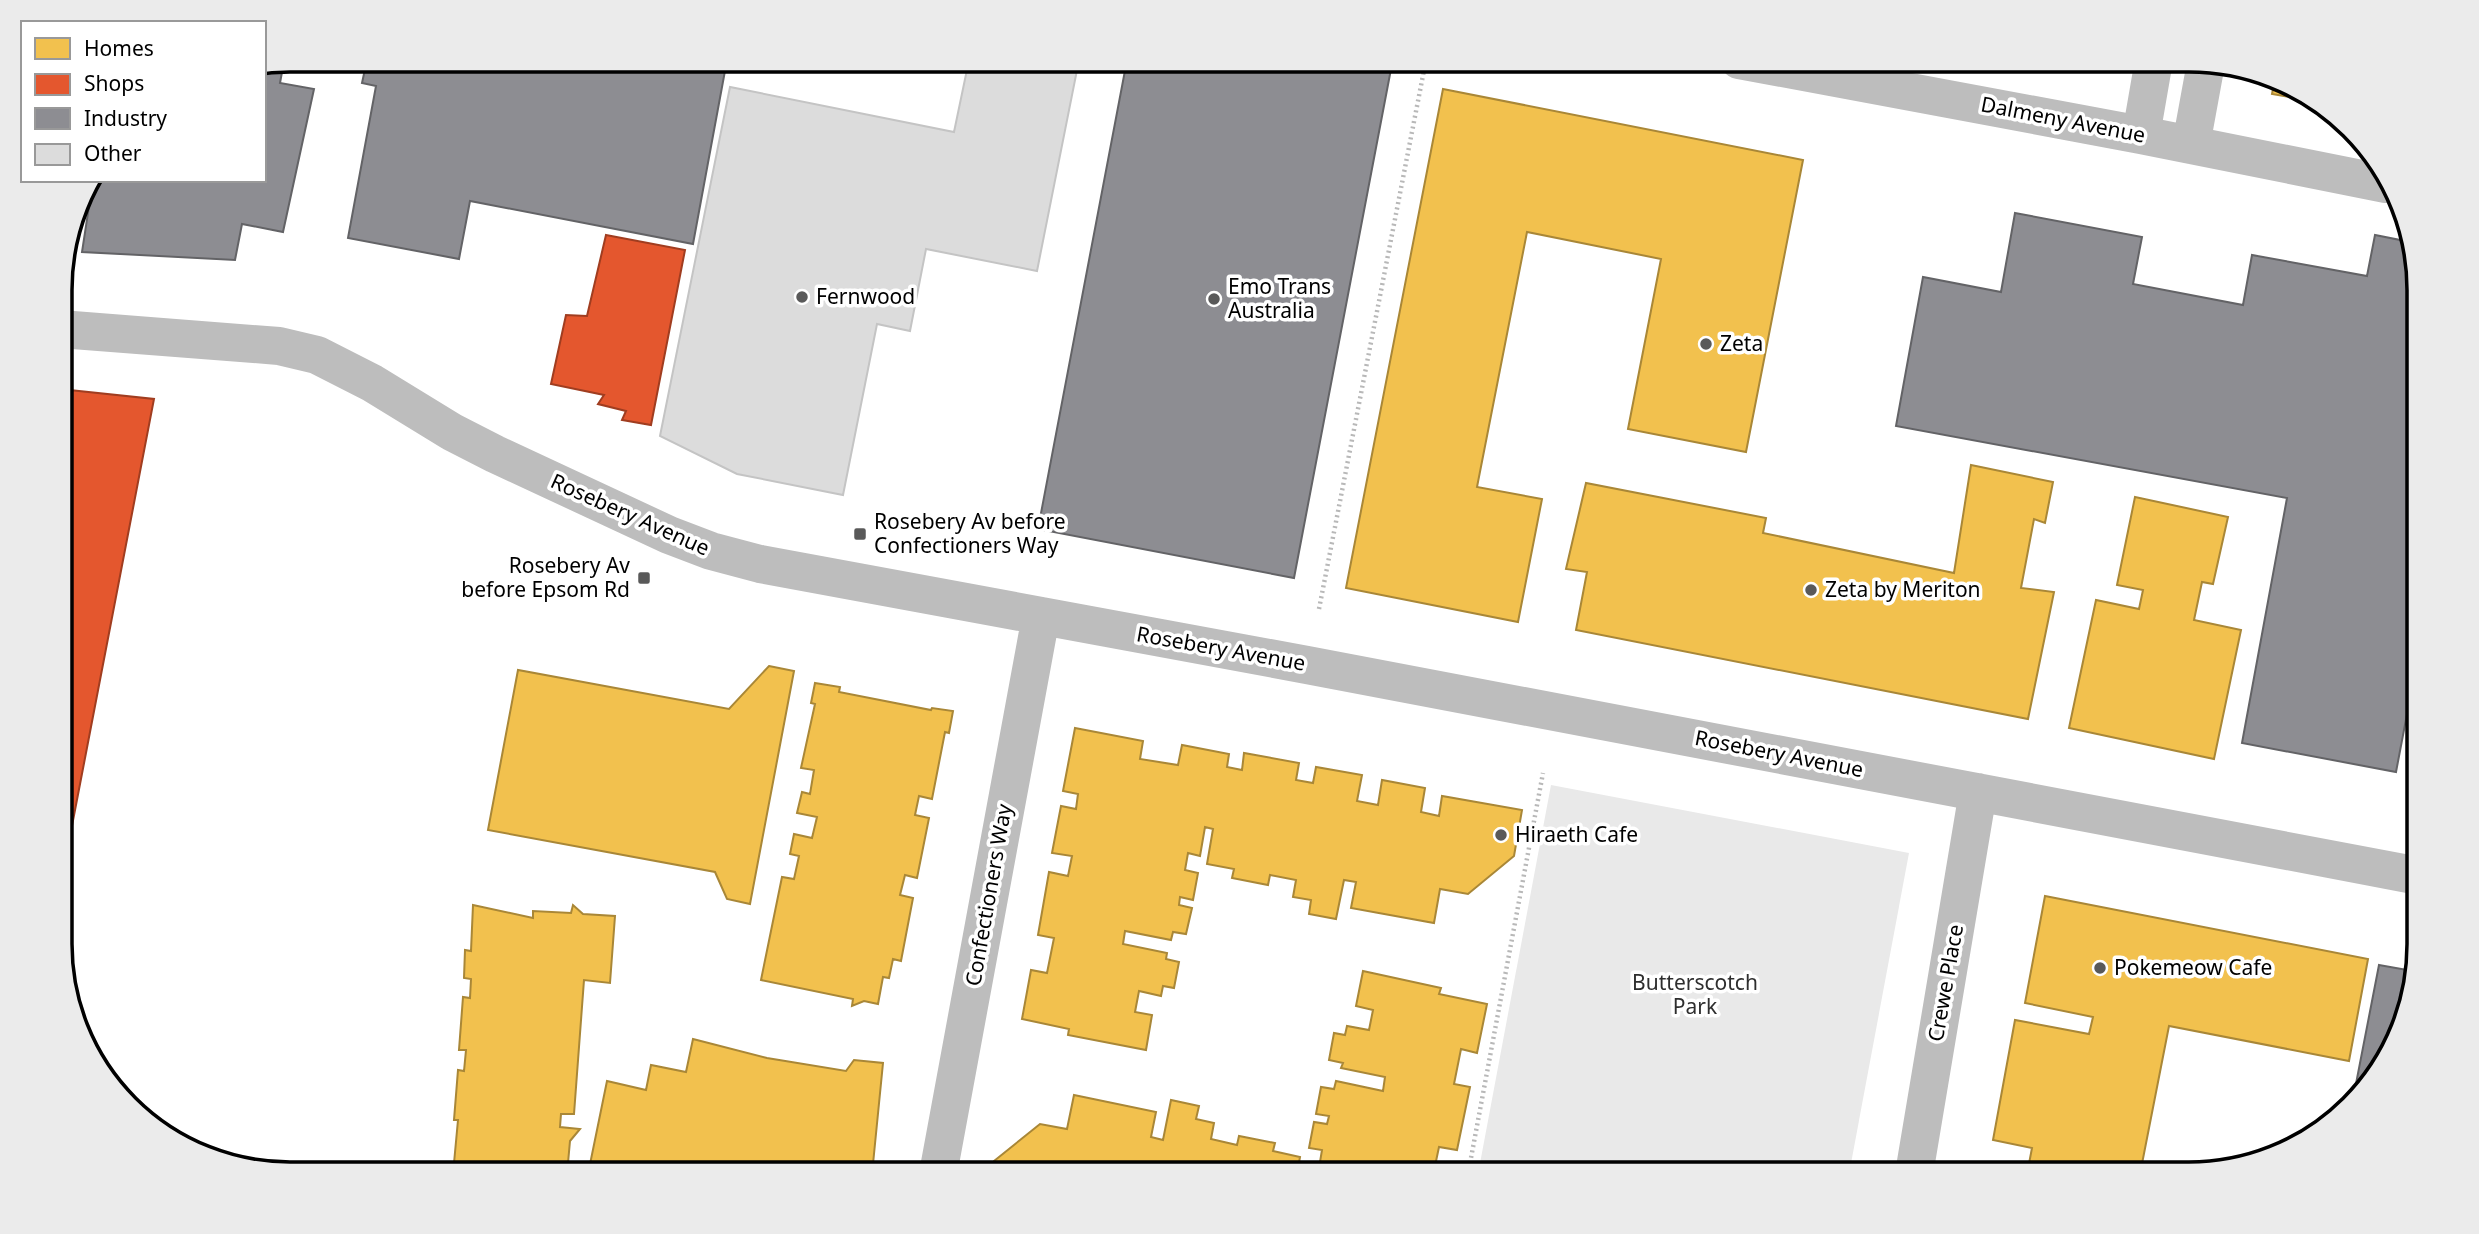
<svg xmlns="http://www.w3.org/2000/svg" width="2479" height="1234" font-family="'Noto Sans',sans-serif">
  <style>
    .green { fill: #e9e9e9 }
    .homes { fill: #f2c14e; stroke: #a98737; stroke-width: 2 }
    .shops { fill: #e4572e; stroke: #a03d20; stroke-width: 2 }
    .industry { fill: #8d8d92; stroke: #636366; stroke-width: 2 }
    .building { fill: #dcdcdc; stroke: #c4c4c4; stroke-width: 2 }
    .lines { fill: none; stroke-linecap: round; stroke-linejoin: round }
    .path { stroke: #b8b8b8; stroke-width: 4.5; stroke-dasharray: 2 3.5; stroke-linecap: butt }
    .street { stroke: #bdbdbd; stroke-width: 38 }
    .poi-dot { fill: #595959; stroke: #fff; stroke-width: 2.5 }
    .labels { text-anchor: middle; stroke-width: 7; stroke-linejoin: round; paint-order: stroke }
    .street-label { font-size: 21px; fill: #000; stroke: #fff }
    .poi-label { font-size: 21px; fill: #000; stroke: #fff; text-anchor: start }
    .park-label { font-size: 21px; fill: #2e2e2e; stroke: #fff }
    .rim { fill: none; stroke: #000; stroke-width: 3.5 }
  </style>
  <rect width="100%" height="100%" fill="#fff"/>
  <path class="green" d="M1551,785l358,68 -60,321h-371z"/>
  <path class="homes" d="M2275,79l16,4 12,10 -1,6 -30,-5z
    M1443,89l360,71 -57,292 -118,-23 33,-170 -134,-27 -50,255 65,12 -24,123 -172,-34z
    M1971,465l82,17 -8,41 -11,-4 -13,69 33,4 -26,127 -452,-89 11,-58 -21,-3 20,-86 180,35 -3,15 191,40z
    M2135,497l93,20 -15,67 -11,-2 -8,38 47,10 -27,129 -145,-31 27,-128 43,9 4,-19 -26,-5z
    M769,666l25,5 -44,233 -23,-5 -12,-27 -227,-42 30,-160 211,39z
    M815,683l25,4 -1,5 92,18 1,-2 21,3 -4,22 -4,-1 -13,67 -13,-3 -4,19 14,3 -12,60 -12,-3 -5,20 13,3 -12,63 -8,-2 -4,19 -6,-1 -5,27 -14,-3 -12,5 1,-7 -92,-19 21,-103 12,2 5,-23 -9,-2 4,-20 18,4 5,-21 -20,-4 5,-21 8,2 4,-24 -13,-2 14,-64 -4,-1z
    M1075,728l68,13 -3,18 38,6 4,-20 47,9 -2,13 15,3 2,-17 55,10 -3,17 17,3 3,-16 46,8 -5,26 21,4 4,-25 43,8 -4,24 18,4 3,-20 80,14 -8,46 -46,38 -28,-5 -6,34 -83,-15 5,-26 -12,-2 -8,39 -27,-5 2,-14 -18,-3 3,-17 -26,-5 -2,10 -36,-7 2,-9 -27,-5 6,-35 -8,-2 -5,29 -12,-3 -3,17 13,3 -5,27 -13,-3 -1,8 13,3 -6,26 -13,-2 -2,8 -46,-9 -2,13 44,9 -1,6 13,3 -5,26 -11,-2 -2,10 -22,-5 -4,21 17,3 -6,35 -78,-15 1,-6 -47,-10 9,-49 16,3 7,-35 -16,-3 11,-63 19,4 4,-20 -20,-3 9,-47 15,3 2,-15 -15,-3z
    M2045,896l323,63 -19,102 -180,-35 -29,148h-113l5,-26 -39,-8 22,-120 74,14 4,-17 -68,-14z
    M473,905l60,13v-7l38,2 2,-8 10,9 32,2 -5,67 -26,-3 -10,134h-13l-1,13 20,2 -10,12 -3,33h-114l5,-54h-4l4,-50 6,1 2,-21h-7l4,-53 7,1 1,-19 -7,-1 1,-28 6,1z
    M1363,971l78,17 -2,6 48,10 -10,49 -16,-4 -7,35 16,3 -13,63 -18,-3 -4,19 20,4 -1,4h-149l2,-9 12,3 3,-18 -13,-2 5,-26 13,2 2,-8 -13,-2 5,-27 13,2 2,-8 47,10 2,-14 -44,-9 2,-5 -14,-3 5,-27 11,2 2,-9 22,4 4,-20 -17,-4z
    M693,1039l74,19 79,13 8,-11 29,3 -11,111h-284l19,-93 39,9 5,-25 35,7z
    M1074,1095l82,17 -5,25 12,3 8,-40 28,6 -3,13 18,4 -3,16 26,6 2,-9 36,7 -2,8 27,6 -3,17h-306l3,-13 46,-37 27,5z"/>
  <path class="shops" d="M81,196l-8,59 -8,-1z
    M606,235l79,15 -34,175 -29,-5 4,-9 -28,-7 6,-9 -53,-11 15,-69 21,1z
    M60,389l94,10 -93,484z"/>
  <path class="industry" d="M367,60h360l-34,184 -223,-43 -11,58 -111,-21 28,-152 -14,-3z
    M1127,60h212l52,9 -97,509 -256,-49z
    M284,61l-4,22 34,6 -31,143 -41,-8 -7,36 -153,-8 11,-72h171v-115z
    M2015,213l127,24 -9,47 110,21 9,-50 115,21 8,-41 35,7 8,18 1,391 -23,121 -154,-29 45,-245 -391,-72 27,-149 78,15z
    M2379,965l34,6 -17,75 -42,48z"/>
  <path class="building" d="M969,60h110l-42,211 -111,-22 -16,82 -33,-7 -34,171 -106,-21 -77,-38 70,-349 224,45z"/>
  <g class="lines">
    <path class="path" d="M1319,609l107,-549
      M1468,1174l75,-401"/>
    <path class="street" d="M1739,60l402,75 245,49
      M2141,135l13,-75
      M2191,145l15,-82
      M60,329l219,17 38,9 55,28 80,49 43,22 174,81 42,16 49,13 547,101 1112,211
      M938,1174l103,-558
      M1914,1174l64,-382"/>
  </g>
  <g class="poi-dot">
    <circle cx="802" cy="297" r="7"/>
    <circle cx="1214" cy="299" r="7"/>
    <circle cx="1706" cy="344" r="7"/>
    <rect x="853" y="527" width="14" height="14" rx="3.5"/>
    <rect x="637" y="571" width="14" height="14" rx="3.5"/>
    <circle cx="1811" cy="590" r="7"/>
    <circle cx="1501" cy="835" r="7"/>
    <circle cx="2100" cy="968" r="7"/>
  </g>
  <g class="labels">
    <g class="street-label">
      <text transform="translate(2063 120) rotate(11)" y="7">Dalmeny Avenue</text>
      <text transform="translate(630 515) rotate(24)" y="7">Rosebery Avenue</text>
      <text transform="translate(1221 649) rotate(10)" y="7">Rosebery Avenue</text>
      <text transform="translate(1779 754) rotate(11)" y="7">Rosebery Avenue</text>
      <text transform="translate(989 895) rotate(-80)" y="7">Confectioners Way</text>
      <text transform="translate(1946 983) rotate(-80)" y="7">Crewe Place</text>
    </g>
    <g class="poi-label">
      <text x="1228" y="294">Emo Trans<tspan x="1228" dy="24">Australia</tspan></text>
      <text x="816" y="304">Fernwood</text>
      <text x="1720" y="351">Zeta</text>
      <text x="874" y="529">Rosebery Av before<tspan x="874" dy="24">Confectioners Way</tspan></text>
      <text x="630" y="573" text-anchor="end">Rosebery Av<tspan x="630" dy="24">before Epsom Rd</tspan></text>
      <text x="1825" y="597">Zeta by Meriton</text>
      <text x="1515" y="842">Hiraeth Cafe</text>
      <text x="2114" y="975">Pokemeow Cafe</text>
    </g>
    <g class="park-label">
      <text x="1695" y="990">Butterscotch<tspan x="1695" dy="24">Park</tspan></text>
    </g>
  </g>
  <path d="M0 0H2479V1234H0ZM290 72H2189A218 218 0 0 1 2407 290V944A218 218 0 0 1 2189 1162H290A218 218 0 0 1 72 944V290A218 218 0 0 1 290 72Z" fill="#ebebeb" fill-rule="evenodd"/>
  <path class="rim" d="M290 72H2189A218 218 0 0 1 2407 290V944A218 218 0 0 1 2189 1162H290A218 218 0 0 1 72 944V290A218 218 0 0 1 290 72Z"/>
  <rect x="21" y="21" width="245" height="161" fill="#ffffff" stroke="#999999" stroke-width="2"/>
  <rect x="35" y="38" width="35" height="21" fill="#f2c14e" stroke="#999999" stroke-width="2"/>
  <text x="84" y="56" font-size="21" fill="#000000">Homes</text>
  <rect x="35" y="74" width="35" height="21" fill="#e4572e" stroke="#999999" stroke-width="2"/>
  <text x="84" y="91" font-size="21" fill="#000000">Shops</text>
  <rect x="35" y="108" width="35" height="21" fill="#8d8d92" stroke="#999999" stroke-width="2"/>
  <text x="84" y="126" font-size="21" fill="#000000">Industry</text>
  <rect x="35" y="144" width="35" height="21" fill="#dcdcdc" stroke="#999999" stroke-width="2"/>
  <text x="84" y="161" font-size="21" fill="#000000">Other</text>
</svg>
